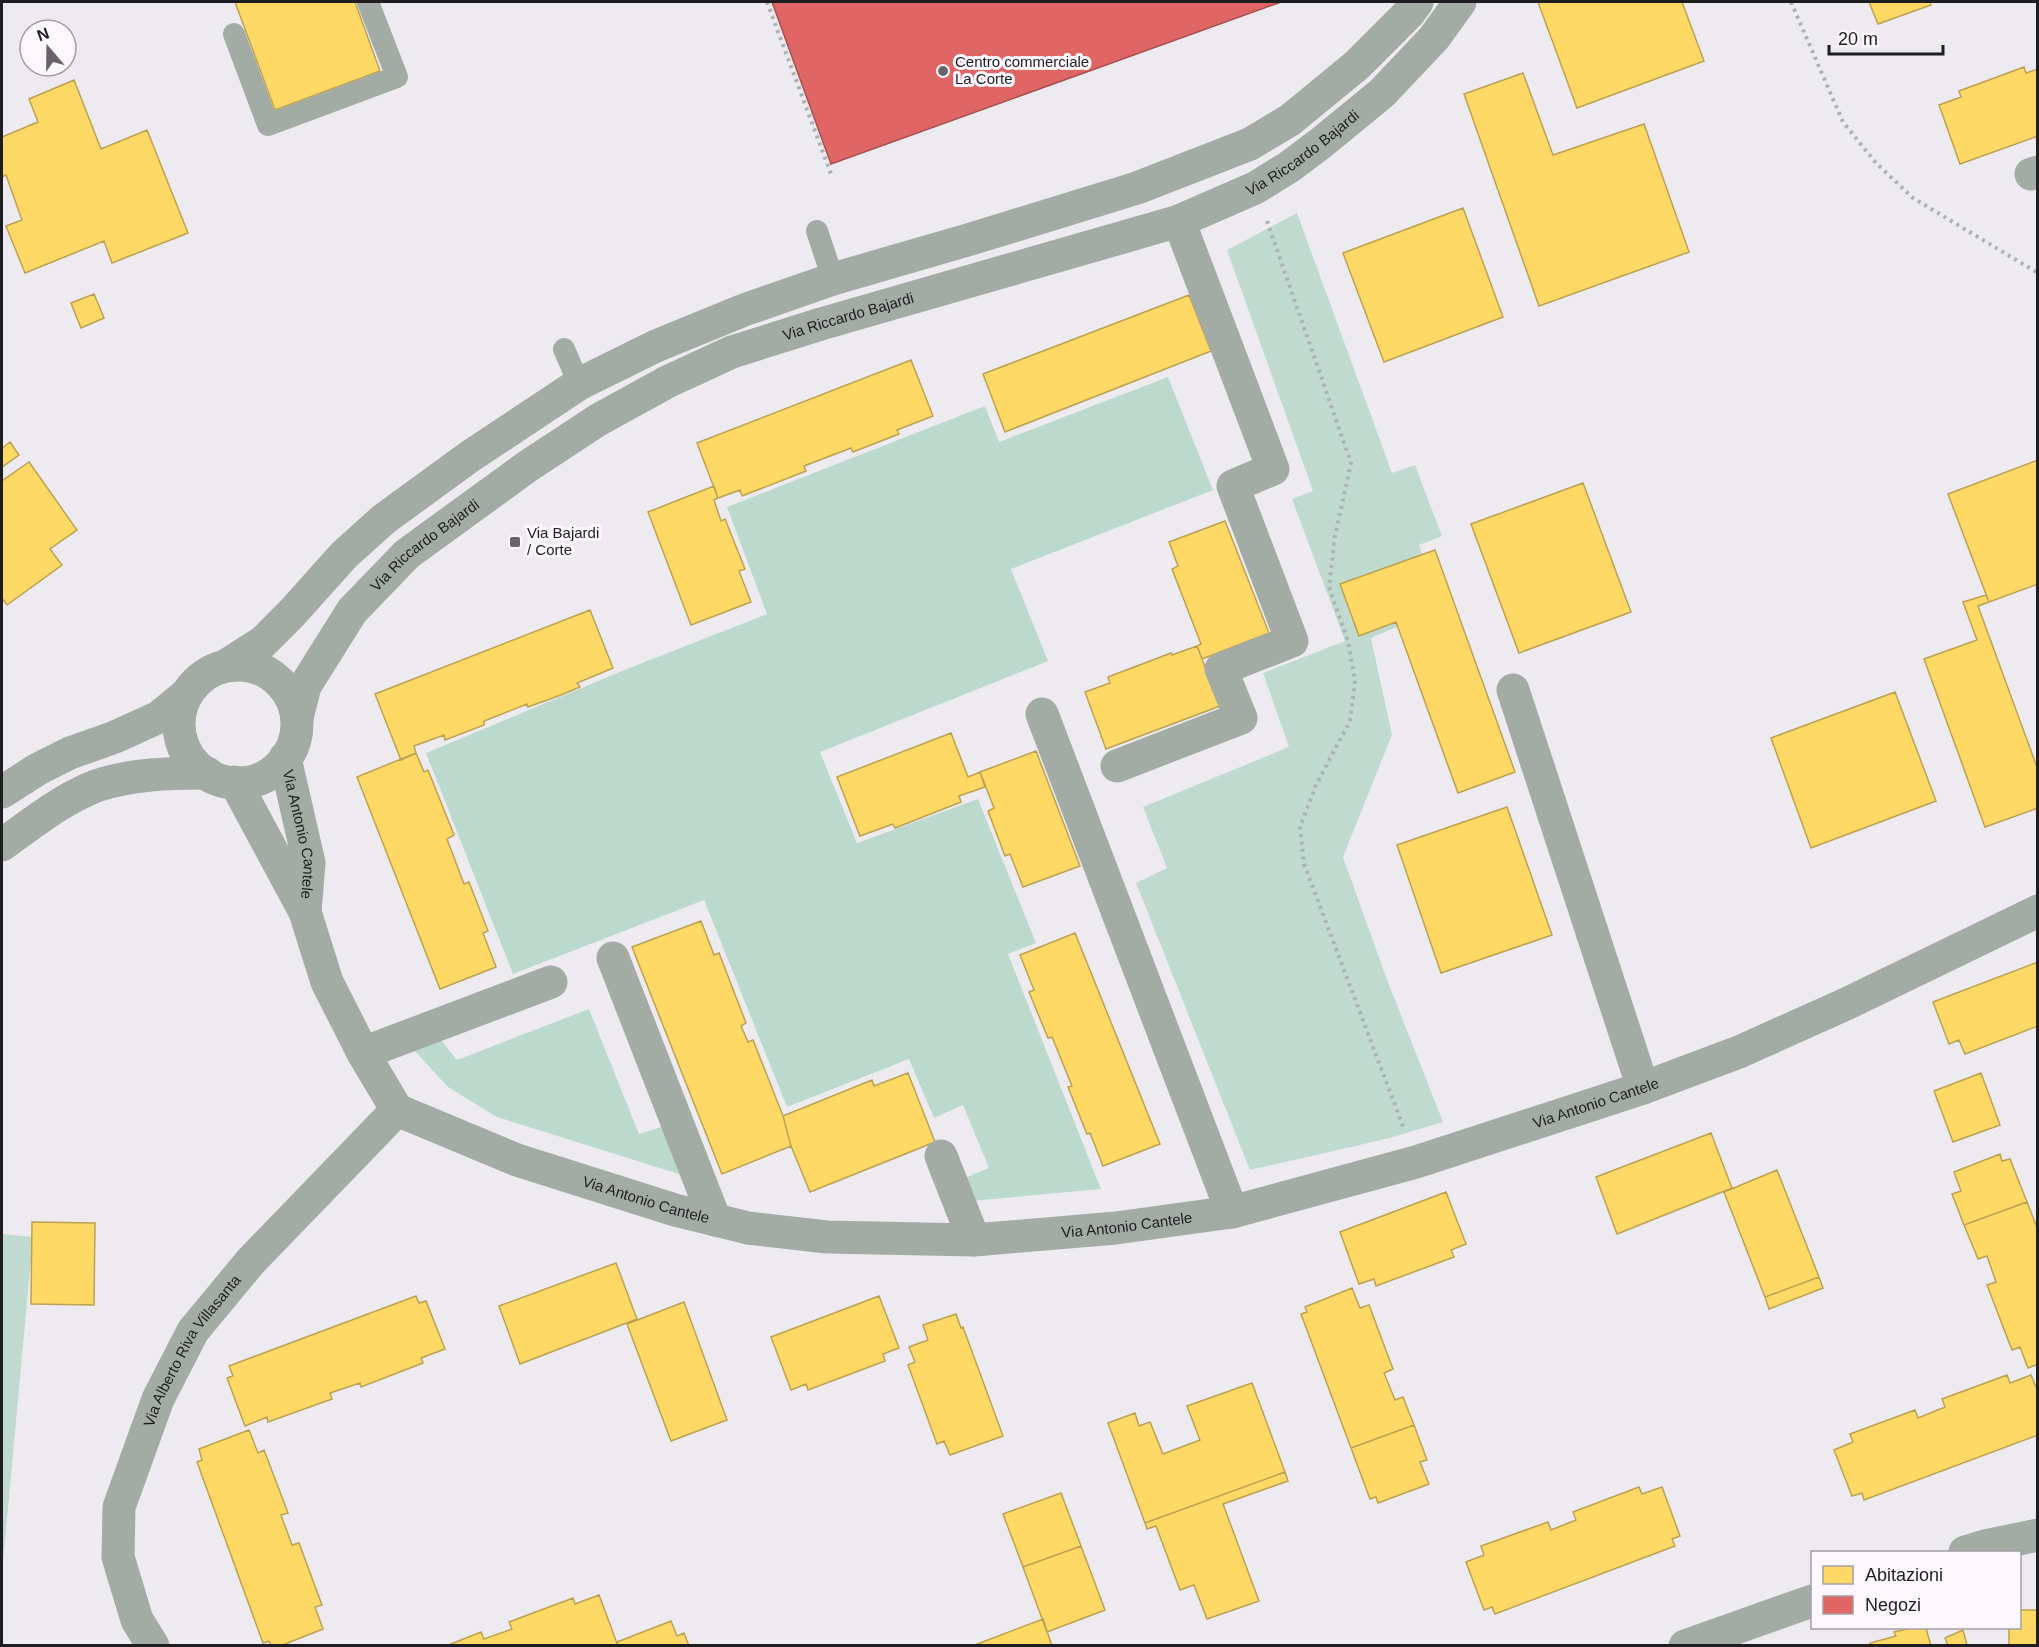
<svg xmlns="http://www.w3.org/2000/svg" width="2039" height="1647" font-family="Helvetica,sans-serif">
  <style>
    .green { fill: #c1dad0 }
    .forest { fill: #bbdacd }
    .homes { fill: #ffd966; stroke: #bca151; stroke-width: 1.5 }
    .shops { fill: #e06666; stroke: #a65051; stroke-width: 1.5 }
    .lines { fill: none; stroke-linecap: round; stroke-linejoin: round }
    .path { stroke: #adb1af; stroke-width: 4; stroke-dasharray: 3 4.5; stroke-linecap: butt }
    .service { stroke: #a3aba5; stroke-width: 22 }
    .minor { stroke: #a3aba5; stroke-width: 33 }
    .tertiary { stroke: #a3aba5; stroke-width: 33 }
    .poi-dot { fill: #676568; stroke: #fcf7ff; stroke-width: 2 }
    .labels { text-anchor: middle; stroke-width: 6; stroke-linejoin: round; paint-order: stroke }
    .poi-label { font-size: 15px; fill: #1e1d1f; stroke: #fcf7ff; text-anchor: start }
    .street-label { font-size: 15px; fill: #1e1d1f; stroke: #fcf7ff }
  </style>
  <rect width="100%" height="100%" fill="#eeebf0"/>
  <path class="green" d="M1297,213l95,260 23,-8 27,71 -23,9 22,63 -70,30 21,97 -49,122 43,120 57,145 -53,16 -140,32 -114,-287 31,-15 -24,-61 146,-60 -26,-74 82,-32 -53,-142 21,-8 -86,-241z
    M2,1234l31,3 -31,336z"/>
  <path class="forest" d="M1168,377l45,113 -202,79 37,92 -228,91 37,91 121,-44 58,144 -28,11 93,235 -130,12 -9,-22 27,-11 -26,-63 -29,13 -25,-59 -122,48 -83,-207 -191,74 -87,-221 201,-84 140,-55 -40,-107 258,-101 14,36z
    M589,1009l50,125 25,-8 18,49 -185,-58 -49,-30 -36,-39 28,-9 17,21z"/>
  <path class="homes" d="M235,2h120l25,69 -105,39z
    M1538,2h144l22,59 -127,47z
    M1869,2h61l1,3 -53,19z
    M2024,67l2,6 12,-4v67l-78,28 -21,-59 22,-8 -2,-6z
    M1523,73l30,82 91,-31 45,128 -150,54 -75,-212z
    M74,80l27,69 46,-19 41,103 -76,30 -8,-22 -79,32 -19,-47 16,-6 -16,-45 -4,2v-40l36,-15 -9,-23z
    M1463,208l40,109 -119,45 -41,-109z
    M94,294l10,24 -23,10 -10,-25z
    M1189,295l22,56 -206,81 -22,-58z
    M911,360l22,56 -36,14 2,4 -46,18 -2,-4 -47,18 2,5 -64,25 -2,-6 -22,8 -21,-55z
    M10,442l9,13 -17,12v-19z
    M2038,460v124l-49,18 -41,-108z
    M29,462l48,68 -27,19 12,16 -55,40 -5,-7v-117z
    M1583,483l48,129 -112,41 -48,-129z
    M714,486l4,12 -4,2 7,21 4,-2 20,50 -6,2 12,31 -60,23 -43,-113z
    M1225,521l44,112 -67,26 -5,-13 4,-2 -29,-75 6,-3 -9,-24z
    M1435,550l80,222 -57,21 -62,-171 -37,14 -19,-52z
    M1986,595l3,7 -11,4 60,164v38l-53,19 -61,-168 53,-19 -14,-38z
    M590,610l23,58 -36,15 3,4 -19,8 -33,12 -1,-3 -43,17v4l-39,15 -1,-5 -30,11 2,7 -15,7 -26,-66z
    M1197,646l23,60 -114,43 -21,-57 25,-9 -2,-6 63,-24 1,2z
    M1895,692l41,109 -125,47 -40,-110z
    M951,733l17,44 12,-5 5,15 -26,9 2,6 -66,26 -2,-4 -33,12 -23,-59z
    M1036,751l44,115 -57,21 -13,-33 -5,2 -17,-45 6,-3 -14,-36z
    M416,753l8,19 4,-2 26,65 -7,4 17,45 5,-2 19,49 -5,2 13,34 -56,22 -83,-212z
    M1507,807l45,128 -111,38 -44,-128z
    M701,921l13,34 5,-2 27,70 -5,3 7,16 5,-2 30,76 8,30 -69,28 -90,-227z
    M1075,933l85,211 -57,22 -13,-33 -3,1 -19,-47 4,-1 -20,-49 -4,1 -19,-46 5,-2 -14,-35z
    M2038,962v64l-73,28 -6,-14 -10,4 -16,-42z
    M908,1073l27,69 -125,50 -19,-46 -8,-30 89,-36 2,6z
    M1981,1073l19,52 -47,17 -19,-51z
    M1711,1133l21,55 -115,46 -21,-57z
    M2000,1154l2,7 8,-2 17,43 -63,23 -12,-31 9,-3 -7,-19z
    M1777,1170l42,107 -54,20 -41,-105z
    M1446,1192l20,52 -15,6 3,7 -78,29 -2,-7 -15,5 -19,-52z
    M2027,1202l11,28v134l-10,4 -8,-21 -8,3 -25,-65 9,-3 -9,-26 -9,3 -14,-34z
    M32,1222l63,1 -1,82 -63,-1z
    M616,1263l21,56 -117,45 -21,-58z
    M1819,1277l4,11 -54,21 -4,-12z
    M1352,1288l8,20 9,-3 24,64 -9,4 11,27 8,-3 11,28 -63,23 -50,-134 6,-2 -2,-5z
    M416,1296l3,7 7,-2 19,48 -24,9 2,5 -62,24 -1,-4 -30,10 2,6 -64,23 -1,-5 -22,9 -18,-48 6,-2 -4,-10z
    M879,1296l20,52 -16,6 2,7 -77,29 -2,-6 -15,6 -20,-53z
    M684,1302l43,118 -56,21 -44,-117z
    M956,1314l5,14 2,-1 40,109 -53,19 -6,-14 -7,3 -29,-79 7,-3 -6,-15 19,-7 -5,-15z
    M2007,1375l3,8 21,-8 7,17v43l-174,65 -2,-7 -10,3 -18,-46 19,-8 -3,-8 65,-24 3,8 27,-11 -3,-8z
    M1252,1383l33,89 -140,51 -37,-100 27,-10 4,13 11,-4 13,32 37,-14 -13,-34z
    M1414,1425l13,35 -7,2 9,22 -51,19 -2,-6 -6,2 -19,-51z
    M249,1430l9,23 6,-3 24,63 -7,2 11,30 7,-2 23,62 -7,2 8,22 -43,17h-9l-2,-5 -6,2 -66,-181 5,-2 -3,-11z
    M1285,1472l3,9 -65,23 36,97 -52,18 -13,-34 -14,5 -24,-64 -9,3 -2,-6z
    M1639,1487l3,7 20,-7 18,49 -8,3 3,7 -180,68 -3,-7 -8,3 -18,-48 18,-7 -3,-9 67,-24 3,8 25,-10 -3,-8z
    M1061,1493l20,53 -58,21 -20,-53z
    M1081,1546l24,64 -58,22 -24,-65z
    M599,1595l19,51h-172l35,-14 3,7 28,-10 -3,-7 64,-24 2,6z
    M2020,1610h18v36h-29v-18h11z
    M1043,1619l9,27h-80z
    M671,1621l6,15 7,-3 5,13h-71l-1,-4z
    M1911,1628h15l5,18h-61v-3l26,-7 -2,-4z
    M1963,1630l4,15 -19,1 -3,-8z"/>
  <path class="shops" d="M772,2h509l-450,162z"/>
  <g class="lines">
    <path class="path" d="M767,2l64,172
      M1791,2l52,120 33,41 37,35 125,75
      M1267,221l84,242 -16,73 -6,51 19,54 7,40 -5,40 -34,64 -16,42 4,37 100,265"/>
    <path class="service" d="M234,34l34,91 129,-48 -29,-75
      M817,231l16,48
      M564,349l15,35"/>
    <g class="minor">
      <path d="M2031,174l7,-2"/>
      <path d="M1513,690l130,398"/>
      <path d="M1042,714l190,498"/>
      <path id="s1" d="M285,758l24,105 -4,49"/>
      <path d="M1117,766l124,-48 -20,-49 71,-28 -59,-155 40,-17 -94,-248"/>
      <path id="s2" d="M235,782l70,130 22,70 36,71 34,57 120,50 158,50 73,18 79,9 147,3 142,-12 116,-16 184,-50 227,-74 96,-36 107,-48 192,-93"/>
      <path d="M613,958l102,262"/>
      <path d="M363,1053l188,-71"/>
      <path d="M941,1156l33,84"/>
      <path d="M1965,1552l20,-6 53,-11"/>
      <path id="s3" d="M153,1646l-16,-26 -19,-63 1,-50 39,-108 35,-68 58,-70 146,-151"/>
      <path d="M1685,1646l127,-45"/>
    </g>
    <g class="tertiary">
      <path d="M227,665l36,-23 29,-29 52,-58 40,-36 85,-62 110,-73 77,-38 88,-36 89,-31 138,-40 166,-51 113,-44 40,-24 67,-55 52,-52 8,-11"/>
      <circle cx="238" cy="724" r="59"/>
      <path id="s4" d="M297,718l8,-32 47,-75 55,-57 121,-88 70,-46 69,-38 65,-30 89,-28 358,-103 76,-33 34,-21 32,-24 61,-50 52,-55 26,-36"/>
      <path d="M2,792l36,-23 32,-16 45,-16 44,-20 29,-24"/>
      <path d="M2,845c29,-21 60,-46 94,-59 34,-12 75,-13 111,-13"/>
    </g>
  </g>
  <g class="poi-dot">
    <circle cx="943" cy="71" r="6"/>
    <rect x="509" y="536" width="12" height="12" rx="3"/>
  </g>
  <g class="labels">
    <g class="poi-label">
      <text x="955" y="67">Centro commerciale<tspan x="955" dy="17">La Corte</tspan></text>
      <text x="527" y="538">Via Bajardi<tspan x="527" dy="17">/ Corte</tspan></text>
    </g>
    <g class="street-label">
      <text dy="5" stroke="none"><textPath href="#s4" startOffset="1192">Via Riccardo Bajardi</textPath></text>
      <text dy="5" stroke="none"><textPath href="#s4" startOffset="706">Via Riccardo Bajardi</textPath></text>
      <text dy="5" stroke="none"><textPath href="#s4" startOffset="220">Via Riccardo Bajardi</textPath></text>
      <text dy="5" stroke="none"><textPath href="#s1" startOffset="78">Via Antonio Cantele</textPath></text>
      <text dy="5" stroke="none"><textPath href="#s2" startOffset="1604">Via Antonio Cantele</textPath></text>
      <text dy="5" stroke="none"><textPath href="#s2" startOffset="632">Via Antonio Cantele</textPath></text>
      <text dy="5" stroke="none"><textPath href="#s2" startOffset="1118">Via Antonio Cantele</textPath></text>
      <text dy="5" stroke="none"><textPath href="#s3" startOffset="320">Via Alberto Riva Villasanta</textPath></text>
    </g>
  </g>
  <rect width="2039" height="1647" fill="none" stroke="#1e1d1f" stroke-width="6"/>
  <rect x="1811" y="1551" width="210" height="78" fill="#fcf7ff" stroke="#a3a0a5" stroke-width="1.5"/>
  <rect x="1823" y="1566" width="30" height="18" fill="#ffd966" stroke="#a3a0a5" stroke-width="1.5"/>
  <text x="1865" y="1581" font-size="18" fill="#1e1d1f">Abitazioni</text>
  <rect x="1823" y="1596" width="30" height="18" fill="#e06666" stroke="#a3a0a5" stroke-width="1.5"/>
  <text x="1865" y="1611" font-size="18" fill="#1e1d1f">Negozi</text>
  <g transform="translate(48 48) rotate(340)"><circle r="28" fill="#fcf7ff" stroke="#a3a0a5" stroke-width="1.5"/>
  <path d="M0-4.5L10 22L0 15L-10 22Z" fill="#676568"/>
  <text y="-9" font-size="16" font-weight="bold" text-anchor="middle" fill="#1e1d1f">N</text>
  </g>
  <path d="M1829 45v9h114v-9" fill="none" stroke="#1e1d1f" stroke-width="3"/>
  <text x="1838" y="45" font-size="18" fill="#1e1d1f" stroke="#fcf7ff" stroke-width="4.5" paint-order="stroke">20 m</text>
</svg>
